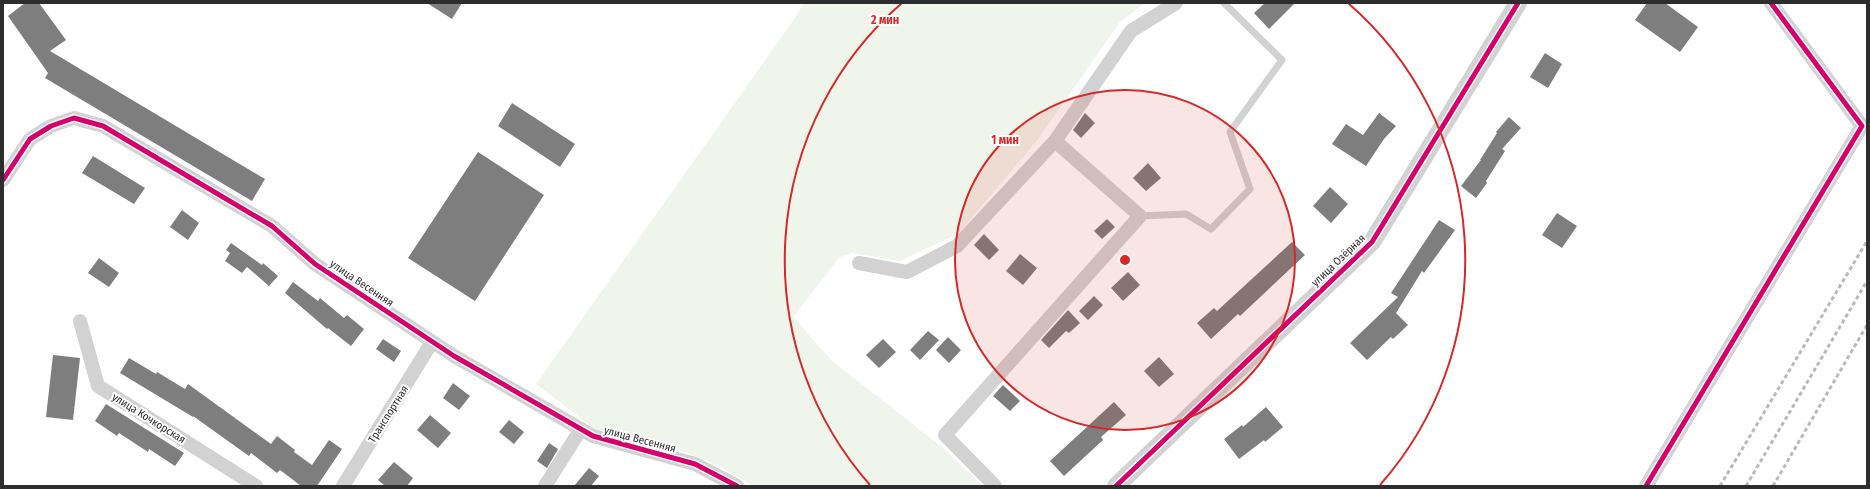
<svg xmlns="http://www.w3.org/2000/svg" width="1870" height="489" font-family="'Fira Sans Condensed',sans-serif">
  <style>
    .green { fill: #eff5ea }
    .building { fill: #7e7e7e }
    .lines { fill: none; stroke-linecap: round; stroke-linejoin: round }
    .service { stroke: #d2d2d2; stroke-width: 7 }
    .minor { stroke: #d2d2d2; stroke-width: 14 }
    .tertiary { stroke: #d2d2d2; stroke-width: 18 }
    .rail { stroke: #b9b9b9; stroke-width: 3; stroke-dasharray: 4 3; stroke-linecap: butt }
    .cycleway-casing { stroke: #fff; stroke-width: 8 }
    .cycleway { stroke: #d6006c; stroke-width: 5 }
    .ring { fill: none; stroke: #d62828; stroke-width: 2 }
    .labels { text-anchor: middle; stroke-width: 4; stroke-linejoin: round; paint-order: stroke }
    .street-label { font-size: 11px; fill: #2d2d2d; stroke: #fff }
    .centre { fill: #d62828; stroke: #fff; stroke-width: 2 }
    .ring-label { font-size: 12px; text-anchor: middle; font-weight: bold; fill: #d62828; stroke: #fff; stroke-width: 4; stroke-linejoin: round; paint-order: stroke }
  </style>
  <rect width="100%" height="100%" fill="#fff"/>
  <path class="green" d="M804,3h341l-25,19 -82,117 -79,94 -59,28 -48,-8 -12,4 -47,60 38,43 111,87 41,39h-230l-32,-19 -35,-15 -91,-23 -59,-45 259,-366z"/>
  <path class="building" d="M25,3h14l27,37 -16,11 215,128 -13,22 -207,-123 3,-5 -40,-57z
    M427,3h35l-10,16z
    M1265,3h30l-26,26 -15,-16z
    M1647,3h18l33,24 -18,25 -45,-32z
    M1545,53l17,11 -14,24 -18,-11z
    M512,103l63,41 -15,23 -62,-41z
    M1085,113l10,10 -14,15 -8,-8z
    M1379,113l17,13 -12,13 -18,27 -34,-22 14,-20 17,11z
    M1509,117l12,11 -19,21 3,2 -19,30 1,2 -11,15 -15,-12 20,-26h-1l17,-27 -1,-1z
    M478,152l66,43 -69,106 -67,-43z
    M93,156l52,32 -11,16 -52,-31z
    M1148,163l13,15 -15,13 -13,-13z
    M1330,187l18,17 -17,19 -18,-17z
    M182,210l17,13 -11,17 -18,-13z
    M1557,213l20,13 -15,22 -20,-13z
    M1107,219l8,8 -13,12 -8,-8z
    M1439,220l16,10 -31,43 -2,-2 -26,42 12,12 -15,14 -2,-2 -24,23 -17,-17 48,-46 -7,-4z
    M984,234l15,16 -10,10 -15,-15z
    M1292,242l13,13 -65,61 -2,-2 -27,25 -14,-16 17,-15 3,3z
    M231,243l31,22 1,-2 15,13 -9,10 -22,-19 -5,6 -17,-12 5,-8 -4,-3z
    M1020,254l17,14 -14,17 -17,-14z
    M99,258l20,15 -10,14 -21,-14z
    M1128,272l12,13 -17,16 -12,-13z
    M293,282l25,19 2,-3 24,20 3,-3 17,14 -13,17 -23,-18 -1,1 -42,-36z
    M1094,296l9,9 -15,15 -9,-9z
    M1068,310l12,13 -11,10 -3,-2 -17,17 -8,-8z
    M928,331l11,9 -19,20 -10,-10z
    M948,337l13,13 -12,13 -13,-13z
    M383,339l18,12 -7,11 -18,-13z
    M883,339l13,13 -17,16 -13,-13z
    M53,355l27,3 -7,62 -27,-3z
    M1159,357l15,17 -15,13 -15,-16z
    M129,358l27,16 1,-2 28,17 3,-5 83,60 6,-8 18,14 -1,2 18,13 17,-25 13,9 -25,37h-16l-21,-16 -3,3 -26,-20 -2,3 -56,-40v1l-73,-44z
    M453,383l17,13 -11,14 -16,-12z
    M1003,385l17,16 -10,10 -17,-15z
    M1114,402l12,13 -25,22 2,3 -39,36 -14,-15z
    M106,404l78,49 -9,13 -26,-17 -1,3 -29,-19 -2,3 -22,-15z
    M1266,407l17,20 -18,15 -1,-2 -25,19 -15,-20 18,-14 1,2z
    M430,415l21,18 -13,15 -21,-18z
    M509,420l15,12 -10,12 -15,-12z
    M549,443l9,6 -11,19 -10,-7z
    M394,462l19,16 -6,8h-22l-7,-6z
    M589,468l10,8 -8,10h-17z"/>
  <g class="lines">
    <path class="service" d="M1140,216l46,-2 25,15 39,-40 -20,-57 52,-72 -58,-57"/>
    <path class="minor" d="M3,180l27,-41 21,-13 23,-8 29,8 169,100 43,38 139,92 139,80 102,28 42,22
      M859,263l48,9 50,-26 98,-105 76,-110 45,-28
      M80,321l18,65 158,100
      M343,486l89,-144
      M545,486l36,-57
      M995,486l-50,-51 195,-219 -85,-75
      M1646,486l216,-360 -91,-123"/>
    <path class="tertiary" d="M1116,486l256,-244 146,-239"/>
    <path class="rail" d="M1720,486l147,-245
      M1746,486l121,-205
      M1773,486l94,-161"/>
    <defs>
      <path id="cycleway" d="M3,180l27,-41 21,-13 23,-8 29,8 169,100 43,38 139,92 139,80 102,28 42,22
        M1116,486l256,-244 146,-239
        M1646,486l216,-360 -91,-123"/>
    </defs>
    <use href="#cycleway" class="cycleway-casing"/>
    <use href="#cycleway" class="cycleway"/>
  </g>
  <circle cx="1125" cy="260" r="170" fill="#d62828" fill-opacity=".12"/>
  <g class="ring">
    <circle cx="1125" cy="260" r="170"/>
    <path d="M870 485A340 340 0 0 1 902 3M1348 3A340 340 0 0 1 1380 485"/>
  </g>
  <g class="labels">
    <g class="street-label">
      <text transform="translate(1338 260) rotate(-44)" y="4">улица Озёрная</text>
      <text transform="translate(362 283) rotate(34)" y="4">улица Весенняя</text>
      <text transform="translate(388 414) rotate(-58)" y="4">Транспортная</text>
      <text transform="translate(149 418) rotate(32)" y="4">улица Кочкорская</text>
      <text transform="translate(640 439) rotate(15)" y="4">улица Весенняя</text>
    </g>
  </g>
  <circle cx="1125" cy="260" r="6" class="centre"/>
  <g class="ring-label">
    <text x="885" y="24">2 мин</text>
    <text x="1005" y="144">1 мин</text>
  </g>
  <rect width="1870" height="489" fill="none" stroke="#2d2d2d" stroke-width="8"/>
</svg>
